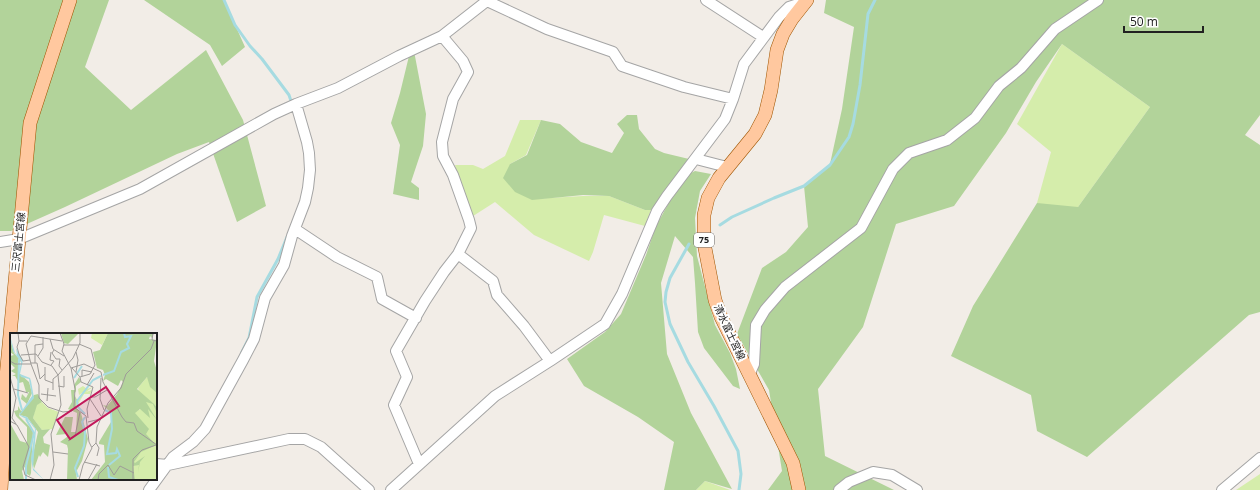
<svg xmlns="http://www.w3.org/2000/svg" width="1260" height="490" font-family="'Open Sans','Noto Sans JP',sans-serif">
  <style>
    .grass { fill: #d5edab }
    .forest { fill: #b2d39a }
    .lines { fill: none; stroke-linecap: round; stroke-linejoin: round }
    .stream { stroke: #a6dbe1; stroke-width: 3 }
    .minor-casing { stroke: #a5a5a5; stroke-width: 12 }
    .major-casing { stroke: #9e5400; stroke-width: 14 }
    .minor { stroke: #fff; stroke-width: 10 }
    .major { stroke: #ffc89f; stroke-width: 13 }
    .labels { text-anchor: middle; stroke-width: 4; stroke-linejoin: round; paint-order: stroke }
    .shield { fill: #fff; stroke: #646464; stroke-width: 1 }
    .shield-label { font-size: 9px; font-weight: bold; fill: #212121 }
    .street-label { font-size: 10px; fill: #212121; stroke: #fff }
    .inset-river { fill: none; stroke: #a6dbe1; stroke-width: 2 }
    .inset-road { fill: none; stroke: #9e9b98; stroke-width: 1 }
    .view { fill: #c2185b; fill-opacity: 0.15; stroke: #c2185b; stroke-width: 2 }
    .inset-edge { fill: none; stroke: #212121; stroke-width: 2 }
  </style>
  <rect width="100%" height="100%" fill="#f2ede7"/>
  <path class="grass" d="M1062,44l88,63 -72,100 -30,1 -11,-5 14,-51 -34,-28z
    M520,120h21l-15,35 -16,9 22,35 51,-3h26l36,14h6l-6,16 -41,-11 -11,37 -4,9 -55,-26 -39,-33 -25,16 -15,-53h18l10,4 22,-13z
    M1260,474v16h-24z
    M705,481l25,9h-34z"/>
  <path class="forest" d="M0,0h109l-24,67 46,43 75,-60 37,70 23,86 -29,16 -28,-80 -32,12 -112,53 -54,24h-11z
    M144,0h80l21,47 -23,19 -12,-21z
    M826,0h434v115l-15,20 15,10v167l-11,3 -162,142 -50,-26 -6,-36 -80,-39 22,-50 64,-103 41,4 72,-100 -88,-63 -26,38 -30,51 -52,73 -58,18 -33,103 -45,62 7,67 69,34h-126l14,-19 -13,-81 -32,-56 25,-66 24,-16 22,-25 -4,-41 26,-22 12,-55 12,-82 -30,-14z
    M414,51l12,63 -3,32 -12,36 8,6v12l-26,-6 7,-49 -9,-22 9,-30 9,-37z
    M627,115h10l2,14 16,20 9,4 25,6 -38,51h-6l-36,-14 -26,-1 -51,5 -17,-8 -12,-14 7,-14 17,-9 14,-35 19,4 21,18 31,11 12,-20 -7,-9z
    M695,171l16,3 -11,17 -5,27 2,38 18,69 15,28 6,16 4,20 -7,-3 -29,-38 -6,-16 -3,-49 -2,-26 -18,-21 -14,47 6,71 24,59 41,76 -27,-8 -9,9h-32l10,-48 -36,-25 -54,-31 -17,-27 38,-27 16,-18 25,-59 10,-29 20,-36 11,-15z"/>
  <g class="lines">
    <path class="stream" d="M224,0l11,25 15,21 12,13 27,36 3,9
      M720,225l12,-8 42,-19 30,-12 26,-21 19,-28 4,-13 7,-39 8,-71 7,-14
      M689,244l-19,34 -4,14 -1,10 5,22 18,38 26,44 24,45 3,23 -2,16
      M242,352l7,-14 8,-41 21,-38 9,-22"/>
    <defs>
      <path id="minor" d="M706,0l57,37
        M487,1l60,28 66,23 9,14 62,21 49,12
        M696,159l31,8
        M295,229l42,28 40,20 5,22 34,19
        M0,242l19,-3 121,-50 134,-75 22,-10 42,-16 61,-32 43,-20 46,-36
        M458,254l35,27 4,14 27,31 26,35
        M750,373l4,-9 2,-39 9,-15 20,-23 76,-59 32,-59 16,-16 38,-13 28,-22 24,-32 22,-18 34,-39 43,-29
        M156,464l12,1 121,-26h16l16,8 48,43
        M419,464l-25,-59 13,-28 -11,-26 29,-50 19,-29 14,-18 13,-26 -2,-8 -16,-45 -10,-19 -1,-14 11,-43 15,-27 -5,-11 -21,-25
        M149,490l24,-33 20,-15 12,-13 38,-69 11,-21 11,-41 19,-33 8,-29 13,-34 3,-14 2,-18 -1,-17 -2,-11 -11,-38
        M391,490l104,-94 55,-35 55,-37 17,-30 35,-83 10,-15 58,-77 8,-20 11,-35 35,-47 10,-10 18,-6
        M839,490l10,-8 24,-10 19,3 25,15
        M1222,490l38,-32"/>
      <path id="major" d="M1,490l5,-89v-24l24,-254 40,-123
        M799,490l-6,-27 -72,-146 -6,-17 -11,-57v-28l4,-17 11,-20 36,-44 10,-19 6,-25 6,-40 6,-16 9,-15 15,-19"/>
    </defs>
    <use href="#minor" class="minor-casing"/>
    <use href="#major" class="major-casing"/>
    <use href="#minor" class="minor"/>
    <use href="#major" class="major"/>
  </g>
  <g class="labels">
    <rect class="shield" x="694" y="233" width="20" height="14" rx="3"/>
    <g class="shield-label">
      <text x="704" y="243">75</text>
    </g>
    <g class="street-label">
      <text transform="translate(18 242) rotate(-84)" y="4">三沢富士宮線</text>
      <text transform="translate(730 332) rotate(65)" y="4">清水富士宮線</text>
    </g>
  </g>
  <g transform="translate(10 333)">
    <rect width="147" height="147" fill="#f2ede7"/>
    <path d="M82,0h16l-6,12 -11,-7zM137,44l10,12v91h-31l6,-67 11,-5 -5,-20zM73,53l4,3 6,-2 -7,5 6,-2 -2,4h-6l-7,12v-4l6,-10 -4,3 -1,-6zM32,69l6,6 11,4 -6,17 -11,1 -9,-12 3,-13z" fill="#d5edab"/>
    <path d="M51,0h17v1l-10,10 -4,-1zM98,0h46l-2,5 -2,-2 -1,3 8,1 -3,21 3,10v22l-7,-6 -3,-10 -10,12 17,15 3,4 -1,3 -3,-7 -7,-2 11,18 -9,-11 2,9 -10,-9 -5,4 14,16 -3,5 10,11 -15,7 -7,10 1,1 10,-7 -5,6 -2,11 1,-8 -6,1 2,14h-44l14,-18 -1,-17 -5,-1v-2l12,-20v-9l-8,-8 4,1 10,-12 6,-12 -2,-2 -3,6 -12,-7 -3,2 2,-6 -2,-5 -6,-2 -4,-16 7,-2zM0,6l4,14 7,8 -4,3h2v9l10,9 3,11 -5,11 -6,-5 1,-5 4,4 3,-6h-3l-3,-10 -4,1 -4,-7h-3l4,-2 -5,-3 4,-3 -5,-5v-7l4,-1 -4,-3zM69,44l2,5 -5,4v5l-2,3 3,6 -1,8 5,5 7,26 -6,22 -6,11 1,8h-10l1,-31 -1,-4 -7,-3 7,-5v-3l-11,1 9,-18h8l-2,15h5l1,-19 -9,-4 4,-7 -1,-12h4l-1,-5zM28,61l4,8 -5,3 -4,13 9,12 8,-1 -7,8 1,6 6,2 -2,12 -5,-5 -3,5 -1,-2 -5,14 -2,-10 6,-27 -11,-15 -7,-2v-3l-1,4 14,14 -2,43 -1,3 -3,-2 -1,-9 -4,6 2,9h-14v-57l10,18 7,2v-16l-11,-11 -2,-5 4,-1v-4l3,5 3,-2 10,-14z" fill="#b2d39a"/>
    <path d="M0,3l5,17 2,2 -1,-7 7,12 -3,14 10,4 1,3 3,17 -14,17 7,2 9,12 -3,39 11,12 -11,-10 -2,-11 4,-30 -7,-9 -9,-5 13,-19 -3,-17 -8,-2 -2,-4 2,-11 -8,-11z" fill="#a6dbe1"/>
    <path class="inset-river" d="M9,26l-1,36 4,15M93,42l11,-4 7,-19 8,-4 -2,-4 4,-8 -6,1 -1,-4M64,45l8,-12M95,77l6,3 1,16 -5,25 9,-1 1,-4 3,7 -11,9M75,81l-7,-7 -1,-6 16,-21 8,-4M16,86l8,14 -8,33v14M98,134l1,10 9,3M68,144l-3,-9 9,-22 1,-14 -3,-10 3,-5"/>
    <path class="inset-road" d="M8,0l1,8h8M50,0l4,11 -2,7 9,17 4,21 -1,18 12,9 3,26 3,6 -9,17 -4,15M143,0l-1,7 5,1M40,6l3,10 11,7M9,8l-2,6 2,7 4,7 7,-1M54,12h15M44,17l-2,3 4,6h4l-1,7 3,4M66,19l2,8 -2,12M11,22l15,-1 6,8 10,4 6,9 -5,4v11M28,23l5,-8v-11M147,25v13M0,28l5,3h16l8,21v13l9,9 15,5 9,-1 3,-3M21,30h6l3,16 5,-5v-7M25,30v-18l8,-1M21,31l-5,-20 5,-8 31,5M41,32l3,-4 -4,-1 1,-8M61,35l13,-4 17,8 2,10 19,35 4,5 8,1 3,8 20,14M62,35l8,9 10,-3 5,-9 -4,-16 -12,-5M35,41v6l8,3M72,43v-6l10,2M0,44l6,21 -4,20 4,6M70,44l1,5 12,5 -6,22 1,9M91,45l-1,21 4,11M77,52l7,-12M48,53l6,1v-11M4,56l14,4M31,61l15,2M81,64h4l12,-7M80,66l11,17M37,68l1,-13M0,88l7,4 12,22 -6,20 2,8 11,5M78,89l12,-3M58,108l7,-5 5,-24M86,110l3,5 -2,8M82,114l4,-4 1,-16 11,-24 13,-15 5,-14 25,-25 3,-8M43,119l15,2M74,129l16,4M98,132l6,10 6,-9 14,7M40,147l4,-15 -3,-31 10,-29 -3,-30 15,-17 7,-15v-10M78,147l9,-16M88,147l1,-6 9,-9M123,147v-21l9,-9 14,-5"/>
    <path class="view" d="M96,54l13,19 -49,33 -13,-19z"/>
    <rect width="147" height="147" class="inset-edge"/>
  </g>
  <path d="M1124 26v6h79v-6" fill="none" stroke="#212121" stroke-width="2"/>
  <text x="1130" y="26" font-size="12" fill="#212121" stroke="#ffffff" stroke-width="3" paint-order="stroke">50 m</text>
</svg>
